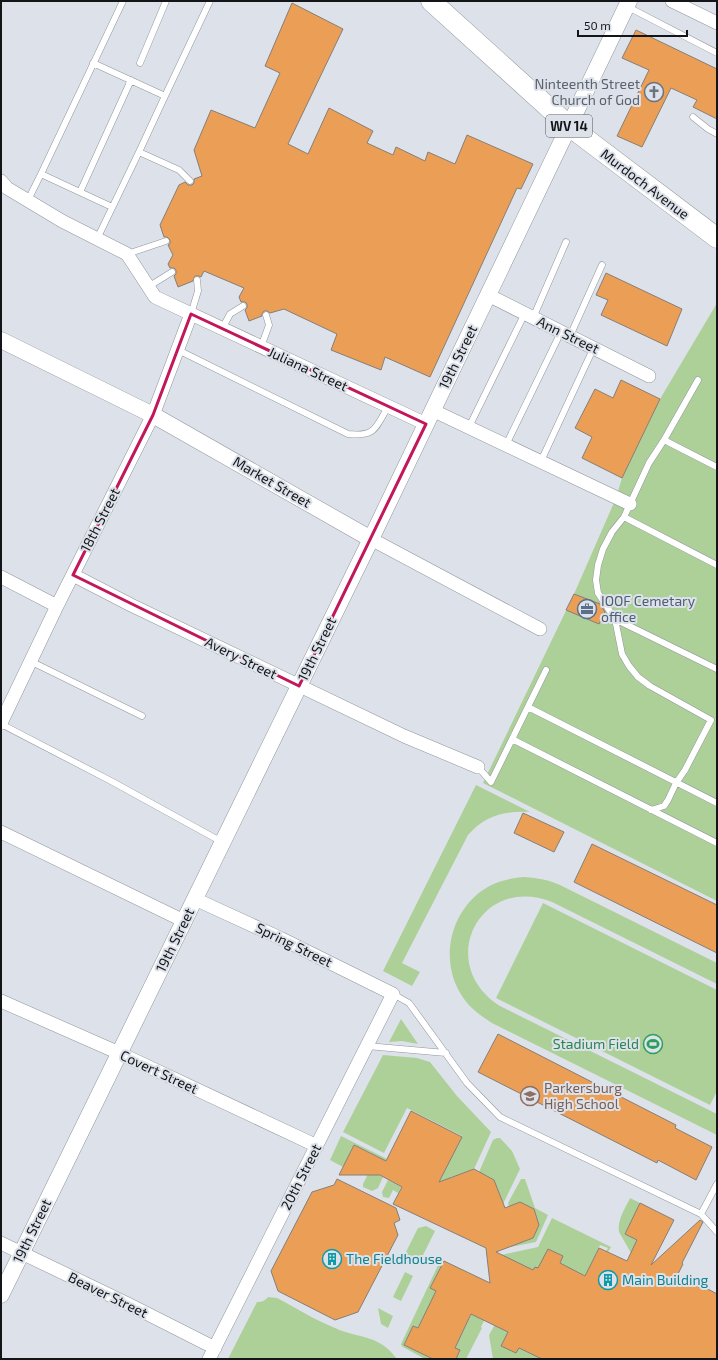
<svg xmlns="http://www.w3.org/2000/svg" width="718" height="1360" font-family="'Exo 2',sans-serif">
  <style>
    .green { fill: #add099 }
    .building { fill: #eb9f56; stroke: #857e78 }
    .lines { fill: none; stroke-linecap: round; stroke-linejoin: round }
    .service-casing { stroke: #91969d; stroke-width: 7 }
    .minor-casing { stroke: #91969d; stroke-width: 14 }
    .tertiary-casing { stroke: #91969d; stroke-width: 17 }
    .primary-casing { stroke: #91969d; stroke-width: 21 }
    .service { stroke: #fff; stroke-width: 6 }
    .minor { stroke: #fff; stroke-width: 13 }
    .tertiary { stroke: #fff; stroke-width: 16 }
    .primary { stroke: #fff; stroke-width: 20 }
    .marked { fill: none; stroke: #c2185b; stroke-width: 3; stroke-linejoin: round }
    .labels { text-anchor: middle; stroke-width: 4; stroke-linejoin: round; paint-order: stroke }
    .shield { fill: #dde2ea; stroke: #505257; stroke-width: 1 }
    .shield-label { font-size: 13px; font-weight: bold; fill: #131518 }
    .worship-label { font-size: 14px; fill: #5b616d; stroke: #dde2ea; text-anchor: end }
    .street-label { font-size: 14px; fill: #131518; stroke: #dde2ea }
    .service-label { font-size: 14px; fill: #4e5e75; stroke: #dde2ea; text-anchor: start }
    .leisure-label { font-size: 14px; fill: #27864d; stroke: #dde2ea; text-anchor: end }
    .education-label { font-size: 14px; fill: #785e54; stroke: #dde2ea; text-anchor: start }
    .culture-label { font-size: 14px; fill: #0d838f; stroke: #dde2ea; text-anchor: start }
  </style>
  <rect width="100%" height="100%" fill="#dde2ea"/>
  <path class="green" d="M717,303v598l-234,-118 91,-189 42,-96 6,-20 38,-79z
    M476,785l54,27c-26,-1 -44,3 -62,23l-66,128 18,9 -8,14 -29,-15z
    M525,877c13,1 24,3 35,8l157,78v21l-165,-82c-72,-29 -118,62 -52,104l217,108v21l-225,-112c-11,-7 -21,-14 -28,-24 -24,-33 -17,-81 16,-107 13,-10 29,-14 45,-15z
    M543,903l174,87v101l-7,14 -214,-107z
    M401,1019l17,25 -16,-3 -13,1z
    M383,1055l34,3 13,4 27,34 34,36 -17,37 -23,8 -10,23 -11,1 32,-65 -55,-28 -23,45 -41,-21z
    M341,1136l46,23 -8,16 4,2 -5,11 -6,3 -9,-4v-3l14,-28 -23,-11 -11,22 -13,-7z
    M497,1138h3l12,13 8,18 -17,35 -9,-24 -15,-8 14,-32z
    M521,1179h4l10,29 13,7 -12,27 -35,7 1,-12 15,7 16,-6 6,-13 -5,-16 -25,-2 -1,-4z
    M388,1180l13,7 -3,6 -5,-3 -4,8 -6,-1 -1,-5z
    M630,1198l10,5 -15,31 12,6 -6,13 -12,-21c-2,-12 6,-23 11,-34z
    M552,1218l59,29 -3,5 -2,-1 2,-3 -8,-3 -15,31 -25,-13 3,-7 -15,-7 -10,19 -3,-1 -2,3 -32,-15 37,-8z
    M426,1226l9,5 -15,30 -15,-7 13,-26z
    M442,1260l2,1 -14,26 6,4 -18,37 -5,-2 -9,19 25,12 -1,2h-3l-22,-12 -2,-2 1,-3 38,-81z
    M405,1272l8,4 -12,25 -8,-4z
    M268,1297l9,1c19,10 38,22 58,30 24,11 44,6 62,31h-169l29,-57c5,0 8,-1 11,-5z
    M378,1308l15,8 -5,12 -7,-4z
    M474,1309l13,6 -6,12 1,1 -16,31h-10l4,-9 -5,-2z
    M497,1321l13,6 -9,19 15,7 3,-5 23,11h-49l-4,-24z"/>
  <path class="building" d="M292,3l51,26 -55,115 20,10 21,-46 44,23 -6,12 26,12 3,-8 29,14 3,-9 27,12 12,-29 66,29 -12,25 -4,-1 -87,189 -45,-20 -4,13 -50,-20 6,-16 -53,-25 -14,4 -3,-2h-3l-2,3v2l-13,5 -4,-11 2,-2v-4l-2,-2h-4l-2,-5 5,-9 -40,-17 -3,6 -2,-1h-4l-2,5 -15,6 -4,-11 2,-2v-4l-2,-2h-4l-2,-4 5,-9 -5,-10 2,-1v-4l-3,-3h-3l-4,-12 19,-40 6,-3 3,3h4l2,-2v-4l8,-3 -8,-26 17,-40 44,18 25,-55 -15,-7z
    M636,30l81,39v50l-24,-12 4,-7 -26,-12 -29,59 -25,-11 32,-66 -27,-12z
    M606,273l76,36 -15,37 -66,-31 7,-15 -12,-5z
    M621,380l39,19 -38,79 -40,-20 10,-21 -17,-9 20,-39 18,9z
    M574,594l26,10 5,8 -6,12 -33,-14z
    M523,813l41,19 -10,20 -40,-19z
    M592,844l125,61v48l-143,-71z
    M498,1034l178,91 -1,3 37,19 -16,33 -38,-20 -1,3 -179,-91z
    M411,1111l51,26 -23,45 35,-13 20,11 11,28 15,-6 14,7 5,16 -6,13 -37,14 37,18 2,-3 3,1 10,-19 15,7 -3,7 25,13 14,-28 28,13 10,-21 -12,-6 15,-31 34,17 -23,45 49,-45 3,2 -21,41 1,1 -6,12 28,14 1,-2 11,6v65h-175l-23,-11 -3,5 -15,-7 7,-14 -37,-18 -16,34 5,2 -4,9h-23l-29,-14 9,-19 5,2 18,-37 -6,-3 14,-27 46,22 -4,-35 -93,-44 9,-17 -22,-12h-41l15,-30 32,16z
    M337,1179l59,29 4,12 -6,3 4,12 -40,77 -23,8 -57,-29 -7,-20 41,-79 22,-7z"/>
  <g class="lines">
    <defs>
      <path id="service" d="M628,7l89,46
        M93,63l72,33 -26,56 -42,87
        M140,63l26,-62
        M165,96l45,-95
        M693,117l15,12 9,5
        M139,152l40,18 11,11
        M41,174l71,33
        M80,192l51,-112
        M28,200l13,-26 82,-173
        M127,254l39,-13
        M148,287l24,-15
        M191,314l7,-23 -1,-11
        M533,318l33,-76
        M222,329l8,-15 13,-8
        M570,336l32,-71
        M261,347l8,-22 -3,-10
        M178,350l170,84c28,3 27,-6 40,-27
        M469,427l56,-114
        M664,440l53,27
        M506,445l55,-113
        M541,461l53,-114
        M624,517l93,48
        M615,619l102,50
        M30,661l112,55
        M528,707l189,96
        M1,724l110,57 111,61
        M512,739l205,104
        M478,767l13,15 55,-112
        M651,810l13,-4 4,-6 8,-17 9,-13 26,-50 -61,-34 -12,-9 -9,-11 -7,-12 -7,-35 -17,-26 -2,-13 2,-15 5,-16 9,-17 12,-15 25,-54 15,-23 34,-60
        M393,994l16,9 58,80 33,34 201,97 16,18
        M367,1046l79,7
        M701,1214l16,-30"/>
      <path id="minor" d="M672,1l45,22
        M1,181l6,7 55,33 65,33 28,43 271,127
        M488,295l161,81
        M432,410l198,94
        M371,539l169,90
        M73,575l58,30 273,131 74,31
        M1,577l56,29
        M1,723l56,-117 96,-191 38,-101
        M1,832l183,89
        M195,899l85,39 113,56 -184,365
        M1,1001l118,52 198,93
        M1,1243l127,61 87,44"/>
      <path id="tertiary" d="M1,340l152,75 218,124
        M1,1295l370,-756 258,-538"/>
      <path id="primary" d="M431,1l138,125 148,112"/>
    </defs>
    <use href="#service" class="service-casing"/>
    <use href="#minor" class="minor-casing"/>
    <use href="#tertiary" class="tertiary-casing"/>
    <use href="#primary" class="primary-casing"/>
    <use href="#service" class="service"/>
    <use href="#minor" class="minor"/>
    <use href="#tertiary" class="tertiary"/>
    <use href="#primary" class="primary"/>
  </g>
  <path class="marked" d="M191,314l235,110 -127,262 -226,-111 80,-160z"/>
  <defs>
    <symbol id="church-ring" viewBox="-11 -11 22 22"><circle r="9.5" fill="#dde2ea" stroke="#6b7280" stroke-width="1.5"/><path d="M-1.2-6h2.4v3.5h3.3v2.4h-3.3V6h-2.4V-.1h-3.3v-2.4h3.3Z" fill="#6b7280"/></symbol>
    <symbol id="office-ring" viewBox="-11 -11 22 22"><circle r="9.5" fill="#dde2ea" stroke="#5c6f8a" stroke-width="1.5"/><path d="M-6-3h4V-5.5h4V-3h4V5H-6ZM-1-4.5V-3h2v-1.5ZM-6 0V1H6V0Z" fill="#5c6f8a"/></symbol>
    <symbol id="stadium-ring" viewBox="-11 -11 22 22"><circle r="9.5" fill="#dde2ea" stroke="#2e9e5b" stroke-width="1.5"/><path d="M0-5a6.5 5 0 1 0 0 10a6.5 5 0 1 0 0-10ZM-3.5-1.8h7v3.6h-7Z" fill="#2e9e5b"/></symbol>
    <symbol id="school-ring" viewBox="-11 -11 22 22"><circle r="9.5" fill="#dde2ea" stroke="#8d6e63" stroke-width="1.5"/><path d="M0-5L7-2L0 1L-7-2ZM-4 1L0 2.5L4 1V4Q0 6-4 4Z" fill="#8d6e63"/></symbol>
    <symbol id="building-ring" viewBox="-11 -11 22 22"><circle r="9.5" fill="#dde2ea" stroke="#0f9aa8" stroke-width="1.5"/><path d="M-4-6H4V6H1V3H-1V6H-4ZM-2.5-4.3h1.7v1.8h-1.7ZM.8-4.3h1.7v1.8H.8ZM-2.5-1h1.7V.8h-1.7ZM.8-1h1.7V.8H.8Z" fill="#0f9aa8"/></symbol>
  </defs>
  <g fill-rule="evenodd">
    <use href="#church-ring" x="643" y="81" width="22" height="22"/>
    <use href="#office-ring" x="576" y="598" width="22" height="22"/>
    <use href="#stadium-ring" x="642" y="1033" width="22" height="22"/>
    <use href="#school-ring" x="519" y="1085" width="22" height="22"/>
    <use href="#building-ring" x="321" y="1248" width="22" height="22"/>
    <use href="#building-ring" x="597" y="1269" width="22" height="22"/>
  </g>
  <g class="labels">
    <rect class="shield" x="546" y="115" width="46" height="22" rx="3"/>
    <g class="shield-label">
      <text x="569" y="131">WV 14</text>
    </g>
    <g class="worship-label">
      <text x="640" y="89">Ninteenth Street<tspan x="640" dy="16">Church of God</tspan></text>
    </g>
    <g class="street-label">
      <text transform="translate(645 184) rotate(37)" y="5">Murdoch Avenue</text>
      <text transform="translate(568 335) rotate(26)" y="5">Ann Street</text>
      <text transform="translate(458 357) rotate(-64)" y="5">19th Street</text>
      <text transform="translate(308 369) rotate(25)" y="5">Juliana Street</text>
      <text transform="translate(272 482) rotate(30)" y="5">Market Street</text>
      <text transform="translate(100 520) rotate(-63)" y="5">18th Street</text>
      <text transform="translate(317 649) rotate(-64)" y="5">19th Street</text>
      <text transform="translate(241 658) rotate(26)" y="5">Avery Street</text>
      <text transform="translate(175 940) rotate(-64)" y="5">19th Street</text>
      <text transform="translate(294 945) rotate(26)" y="5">Spring Street</text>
      <text transform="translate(159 1072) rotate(25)" y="5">Covert Street</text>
      <text transform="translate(301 1177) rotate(-63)" y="5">20th Street</text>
      <text transform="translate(32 1231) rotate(-64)" y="5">19th Street</text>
      <text transform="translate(108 1295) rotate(26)" y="5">Beaver Street</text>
    </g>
    <g class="service-label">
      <text x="601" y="606">IOOF Cemetary<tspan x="601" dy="16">office</tspan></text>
    </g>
    <g class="leisure-label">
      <text x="639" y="1049">Stadium Field</text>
    </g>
    <g class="education-label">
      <text x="544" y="1093">Parkersburg<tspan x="544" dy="16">High School</tspan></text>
    </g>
    <g class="culture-label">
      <text x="346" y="1264">The Fieldhouse</text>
      <text x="622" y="1285">Main Building</text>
    </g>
  </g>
  <rect width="718" height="1360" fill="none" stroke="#131518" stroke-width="4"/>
  <path d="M578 30v6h109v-6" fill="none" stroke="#131518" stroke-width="2"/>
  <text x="584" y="30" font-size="12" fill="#131518" stroke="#dde2ea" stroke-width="3" paint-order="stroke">50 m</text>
</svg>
